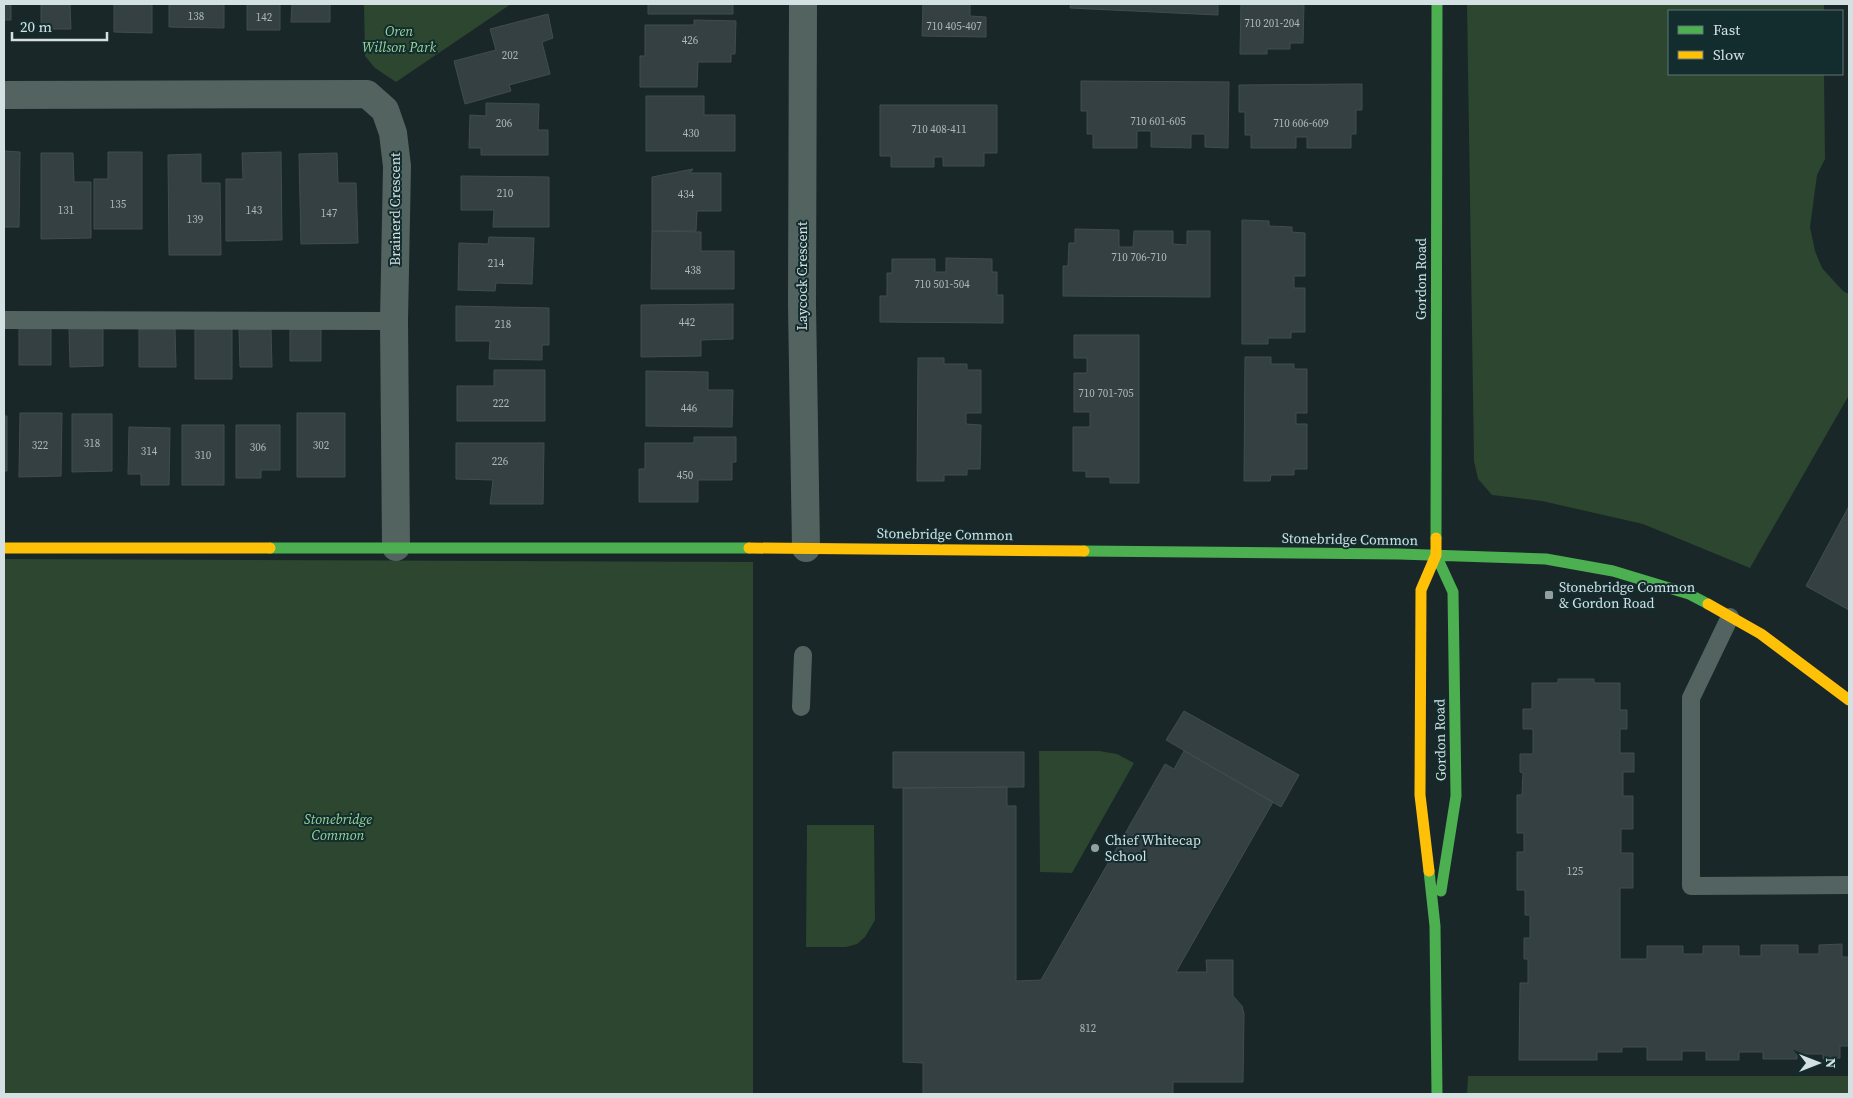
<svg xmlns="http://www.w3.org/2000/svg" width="1853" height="1098" font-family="'Source Serif 4',serif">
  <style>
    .green { fill: #2c462f }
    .building { fill: #354042; stroke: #424c4f }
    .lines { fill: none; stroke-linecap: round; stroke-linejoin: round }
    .lane { stroke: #536460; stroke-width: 18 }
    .street { stroke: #536460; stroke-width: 28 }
    .fast { stroke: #4caf50; stroke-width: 11 }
    .slow { stroke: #ffc107; stroke-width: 11 }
    .poi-dot { fill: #92a0a2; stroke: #132c2e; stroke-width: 2 }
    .labels { text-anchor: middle; stroke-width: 4; stroke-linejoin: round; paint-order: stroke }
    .number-label { font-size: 11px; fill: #acb9bb }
    .park-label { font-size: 14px; font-style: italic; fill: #98d69a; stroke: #132c2e }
    .street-label { font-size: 14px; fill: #d3e1e3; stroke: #132c2e }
    .poi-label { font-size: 14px; fill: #d3e1e3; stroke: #132c2e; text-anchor: start }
  </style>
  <rect width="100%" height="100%" fill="#192728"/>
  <path class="green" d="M364,4h147l-115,78 -21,-14 -10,-12z
    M1467,4h357v7h-155v63h155l1,85 -8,16 -7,52 5,24 7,17 21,23 6,3v101l-99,173 -107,-44 -101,-23 -50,-6 -14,-16 -4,-18z
    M4,559l749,3v532h-749z
    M1039,751h60l18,3 17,9 -62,110 -32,-1z
    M807,825h67l1,95 -10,17 -8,7 -11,3h-40z
    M1468,1076h381v18h-382z"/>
  <path class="building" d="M4,4h7v16h-7z
    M41,4h48h-19l1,25h-30z
    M114,4h38v29l-38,-1z
    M169,4h55v24l-55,-1z
    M247,4h33v26h-33z
    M292,4h38v18h-39z
    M648,4h85v10h-85z
    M923,4h47v12l16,1v20l-64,-1z
    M1071,4h147v11l-148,-7z
    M1241,4h63l-1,39h-13v6h-23v5h-27z
    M548,14l5,24 -11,4 8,32 -41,11 2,6 -46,13 -11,-43 42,-11 -6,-21z
    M694,20l42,1 -1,33h-4v8h-33l-1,25h-57v-31h5v-31h49z
    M1081,81l148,1 -1,66 -23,-1v-13h-14v14l-40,-1v-16h-14v17h-44v-14h-6v-23h-6z
    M1362,84v26h-6v24h-5v14h-44v-11h-11v11h-45v-13h-6v-23h-6v-27z
    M646,96h58v19h31v36h-89z
    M486,103l53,1 -1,26h10v25h-67v-7h-12l1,-33 16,1z
    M880,105h117v48h-13v13h-41v-9h-9v10h-43v-11h-11z
    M4,151l16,1 -1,75h-15z
    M108,152h34v77h-48v-50h14z
    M281,152l1,88 -56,1v-62h17l-1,-26z
    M41,153h32l1,29h17v56l-50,1z
    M337,153l1,30h18l2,60 -57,1 -2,-90z
    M201,154v29h19l1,72h-52l-1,-100z
    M693,169l-3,4h31v38h-24l-1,20h-44v-54z
    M461,176l88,1v50h-56l1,-17h-33z
    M1242,220l27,1v5l23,1v5l13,1v43h-11v12h11v44h-14v6h-23v6h-26z
    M1075,229l44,1v17h14l1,-16h39v13l14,1v-14h23v66l-147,-1v-30h5l1,-23h6z
    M652,231l49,1v19h33v38h-83z
    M489,237l45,1 -2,46 -36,-1 -1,8 -37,-1 1,-47 29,1z
    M946,258l46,1v13h5v23h6v28l-123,-1v-26h7v-23h5v-14h43v13h11z
    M733,304v35l-32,1v16l-60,1v-52z
    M456,306l93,2v37h-7v15l-53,-1 1,-18h-34z
    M19,328h32v37h-32z
    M69,328h34v38l-33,1z
    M175,328l1,39h-37v-38z
    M321,328v33h-31v-32z
    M195,329h37v50h-37z
    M271,329l1,38h-32l-1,-37z
    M1074,335h65v148h-29v-6h-24v-6h-13v-44h17v-15h-16v-39h13v-15h-13z
    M1245,357h26v7h23v5h13v44h-11v11h11v45h-13v6h-23l-1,6h-26z
    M918,358h26v6h23v6h14v43h-15v11l15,1 -1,44h-13v6h-23v6h-27z
    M494,370h51v51h-88v-35h37z
    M646,371l62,1v18h25l-1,37 -86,-1z
    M20,413h42l-1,63 -42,1z
    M297,413h48v64h-48z
    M72,414h40v57l-40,1z
    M4,416h3v55h-3z
    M182,425h42v60h-42z
    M236,425h44v45h-19v8h-25z
    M129,427l41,1 -1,57h-28v-11h-13z
    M694,437h42v25h-4v18h-34v22h-59v-33h6v-26h49z
    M456,443h88l-1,61h-53l3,-24 -37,-1z
    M1849,506v104l-43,-24z
    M1558,679h36v4h26v27h7v19h-7v24h14v19h-11v24h10v33h-12v24h12v35h-13v71h27v-13h36v8h20v-8h36v10h22v-11h37v9h21v-9l23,-1v13h7v89h-9v12l-17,1v-5h-26v5h-34v-7h-24v8h-33v-9h-24v9h-35v-13h-25v5h-25v8h-78l1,-77h8v-24h-4v-21h6v-23h-5v-25h-8v-38h7v-19h-7v-38h5l1,-22 -3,-1v-18h13v-25h-10v-20h9v-26h26z
    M1184,711l115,64 -18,32 -115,-67z
    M1184,751l89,51 -97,170h31l-1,-12h27v36l9,10 2,8 -1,68h-70v12h-250v-31l-20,-1v-274l104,-1v19h9v175l25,-1 124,-216 9,5z
    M893,752h131v35l-131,1z"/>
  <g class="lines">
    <path class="lane" d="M4,320l390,1
      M1730,617l-39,81v188l158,-1
      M801,707l2,-52"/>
    <path class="street" d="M803,4l-1,301 4,243
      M4,95l363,-1 18,16 8,23 4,33 -3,155 2,226"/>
    <path class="fast" d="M1436,538l1,-534
      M270,548h479
      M1084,551l315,3 147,5 67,12 76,23 19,10
      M1436,555l17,37 3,204 -15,95
      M1429,871l6,55 2,168"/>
    <path class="slow" d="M4,548h266
      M749,548l335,3
      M1708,604l53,30 88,66
      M1429,871l-9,-76 1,-205 15,-35v-17"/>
  </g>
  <g class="poi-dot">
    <rect x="1544" y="590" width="10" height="10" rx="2.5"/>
    <circle cx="1095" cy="848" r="5"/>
  </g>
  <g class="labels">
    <g class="number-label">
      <text x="196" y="20">138</text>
      <text x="264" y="21">142</text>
      <text x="1272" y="27">710 201-204</text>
      <text x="954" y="30">710 405-407</text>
      <text x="690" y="44">426</text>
      <text x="510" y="59">202</text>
      <text x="1158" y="125">710 601-605</text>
      <text x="504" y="127">206</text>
      <text x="1301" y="127">710 606-609</text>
      <text x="939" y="133">710 408-411</text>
      <text x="691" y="137">430</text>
      <text x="505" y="197">210</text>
      <text x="686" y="198">434</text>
      <text x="118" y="208">135</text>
      <text x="66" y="214">131</text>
      <text x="254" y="214">143</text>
      <text x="329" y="217">147</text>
      <text x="195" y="223">139</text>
      <text x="1139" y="261">710 706-710</text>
      <text x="496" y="267">214</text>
      <text x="693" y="274">438</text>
      <text x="942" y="288">710 501-504</text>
      <text x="687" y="326">442</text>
      <text x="503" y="328">218</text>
      <text x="1106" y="397">710 701-705</text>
      <text x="501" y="407">222</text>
      <text x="689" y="412">446</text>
      <text x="92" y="447">318</text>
      <text x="40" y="449">322</text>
      <text x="321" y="449">302</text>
      <text x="258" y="451">306</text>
      <text x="149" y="455">314</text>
      <text x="203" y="459">310</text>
      <text x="500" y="465">226</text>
      <text x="685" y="479">450</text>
      <text x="1575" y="875">125</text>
      <text x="1088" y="1032">812</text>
    </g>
    <g class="park-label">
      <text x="399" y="36">Oren<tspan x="399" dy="16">Willson Park</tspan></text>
      <text x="338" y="824">Stonebridge<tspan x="338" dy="16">Common</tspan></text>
    </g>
    <g class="street-label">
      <text transform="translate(395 209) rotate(-90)" y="5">Brainerd Crescent</text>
      <text transform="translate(802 276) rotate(-90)" y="5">Laycock Crescent</text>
      <text transform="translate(1421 279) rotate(-90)" y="5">Gordon Road</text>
      <text transform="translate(945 534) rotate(1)" y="5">Stonebridge Common</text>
      <text transform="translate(1350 539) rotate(1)" y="5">Stonebridge Common</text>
      <text transform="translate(1440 740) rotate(-91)" y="5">Gordon Road</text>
    </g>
    <g class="poi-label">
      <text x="1559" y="592">Stonebridge Common<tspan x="1559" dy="16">&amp; Gordon Road</tspan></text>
      <text x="1105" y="845">Chief Whitecap<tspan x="1105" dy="16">School</tspan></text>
    </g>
  </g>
  <rect width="1853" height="1098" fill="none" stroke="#d3e1e3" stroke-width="10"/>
  <rect x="1668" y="10" width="175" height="65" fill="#132c2e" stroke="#607476"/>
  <rect x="1678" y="26" width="25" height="8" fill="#4caf50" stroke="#607476"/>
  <text x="1713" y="35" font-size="15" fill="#d3e1e3">Fast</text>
  <rect x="1678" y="51" width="25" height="8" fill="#ffc107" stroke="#607476"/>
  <text x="1713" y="60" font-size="15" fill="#d3e1e3">Slow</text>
  <g transform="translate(1818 1063) rotate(90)" stroke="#132c2e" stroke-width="4" paint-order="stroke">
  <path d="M0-4L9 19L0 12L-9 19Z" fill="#d3e1e3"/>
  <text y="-8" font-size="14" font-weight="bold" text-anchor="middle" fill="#d3e1e3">N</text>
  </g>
  <path d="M12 32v8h95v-8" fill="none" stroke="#d3e1e3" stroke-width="2.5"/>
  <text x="20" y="32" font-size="15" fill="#d3e1e3" stroke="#132c2e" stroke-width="4" paint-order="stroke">20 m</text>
</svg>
